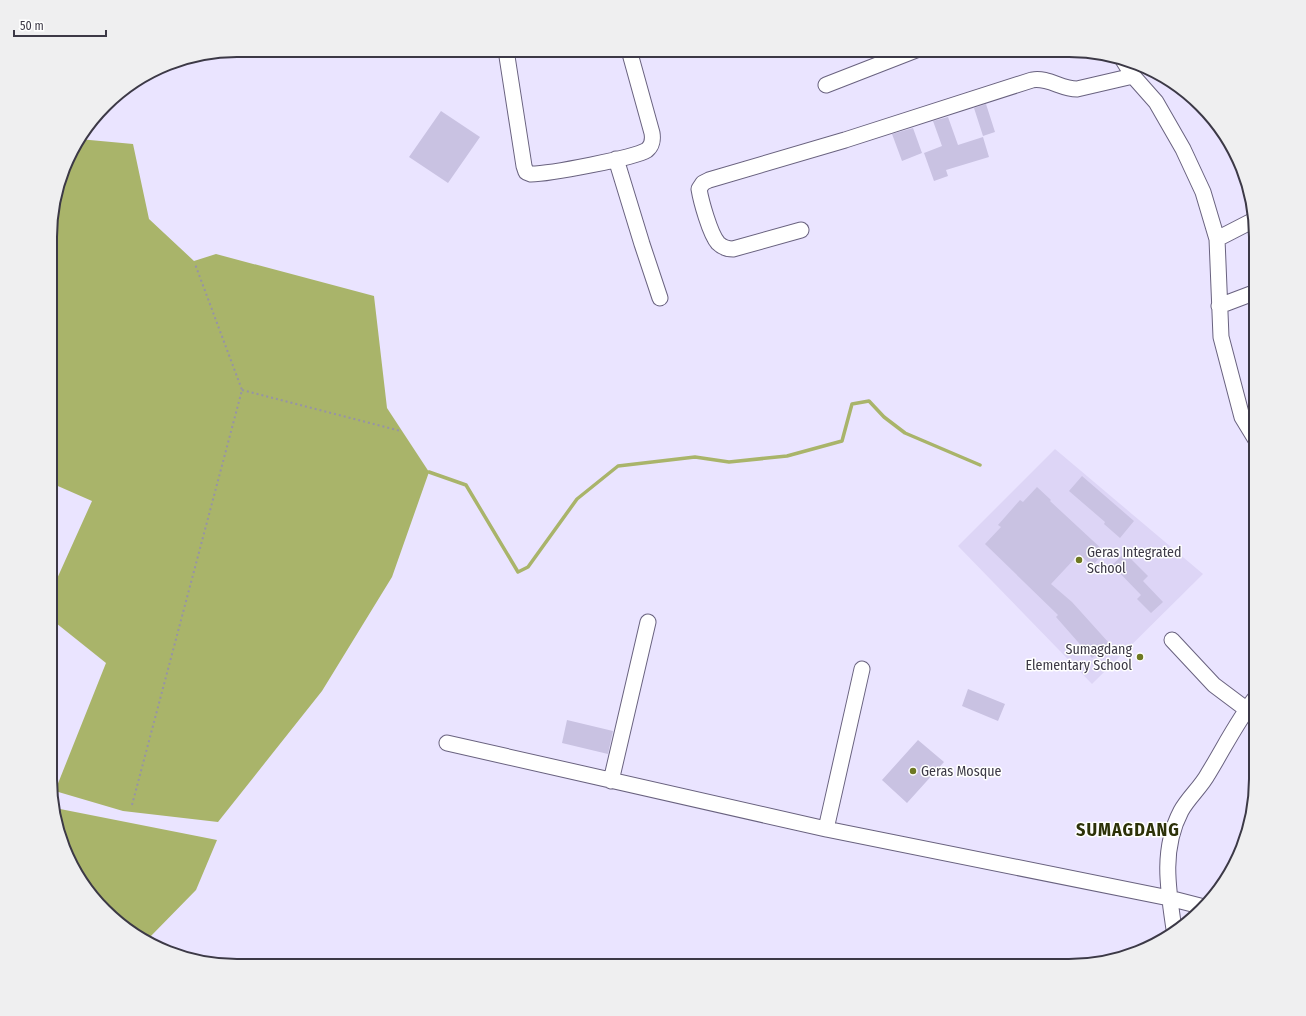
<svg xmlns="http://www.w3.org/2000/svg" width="1306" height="1016" font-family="'Fira Sans Condensed',sans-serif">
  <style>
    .built { fill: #ddd5f6 }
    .water { fill: #a9b46a }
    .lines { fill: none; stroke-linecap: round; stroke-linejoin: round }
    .stream { stroke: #a9b46a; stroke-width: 3.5 }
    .building { fill: #c9c2e2 }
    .minor-casing { stroke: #69627f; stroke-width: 17 }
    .path { stroke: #9793a7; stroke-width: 2; stroke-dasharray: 2 3; stroke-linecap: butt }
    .minor { stroke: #fff; stroke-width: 15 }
    .poi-dot { fill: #6e7823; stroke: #fff; stroke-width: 1.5 }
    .labels { text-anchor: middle; stroke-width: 3; stroke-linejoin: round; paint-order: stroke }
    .poi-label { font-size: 14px; fill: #3c3946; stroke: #fff; text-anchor: start }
    .district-label { font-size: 18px; font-weight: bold; letter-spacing: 1px; fill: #2d3209; stroke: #fff }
    .rim { fill: none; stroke: #3c3946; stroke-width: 2 }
  </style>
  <rect width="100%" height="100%" fill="#eae4ff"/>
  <path class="built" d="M1055,449l148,125 -111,110 -134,-138z"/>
  <path class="water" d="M79,139l54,5 16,75 45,42 22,-7 158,42 13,112 42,64 -37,105 -70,114 -104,131 -95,-11 -68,-20 51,-128 -55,-44v-27l41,-91 -41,-18 1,-270 23,-69z
    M55,808l162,32 -21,50 -47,48 -11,-3 -24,-15 -45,-58z"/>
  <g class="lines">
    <path class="stream" d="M429,472l37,13 52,87 10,-5 49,-68 41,-33 77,-9 34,5 58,-6 55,-15 10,-37 17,-3 15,16 21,16 75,32"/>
  </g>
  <path class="building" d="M986,104l9,28 -12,4 -9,-28z
    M441,111l39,26 -32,46 -39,-26z
    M948,117l10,28 25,-8 6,20 -43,13 2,6 -14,5 -10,-28 18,-7 -9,-25z
    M913,128l9,25 -20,8 -10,-27z
    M1082,476l52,45 -14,17 -16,-14 1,-2 -36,-31z
    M1037,487l14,13 -1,1 55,51 -13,14 -13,-12 -28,30 21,18 37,41 -17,15 -36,-41 2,-2 -73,-71 16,-17 -3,-2 22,-25 3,2z
    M1125,553l23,23 -5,5 20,21 -12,11 -14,-14 4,-4 -29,-30z
    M968,689l37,15 -7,17 -36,-15z
    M567,720l46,11 -5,23 -46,-11z
    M918,740l26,22 -37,41 -25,-23z"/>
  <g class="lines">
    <defs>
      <path id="minor" d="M506,50l18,116 2,6 5,2c18,0 103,-16 116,-24 5,-4 6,-11 5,-17l-23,-83
        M1123,60l10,16 23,26 27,47 20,43 14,47 4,98 21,80 14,23
        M826,85l90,-35
        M616,159l26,85 18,54
        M801,230l-68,19c-6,0 -10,-1 -15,-6 -8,-9 -17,-42 -19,-54l4,-6 6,-3 136,-40 187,-60c16,-3 29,9 45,9l56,-13
        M1217,239l35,-18
        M1219,306l37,-14
        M1172,640l42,45 32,24
        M447,743l379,86 343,69 35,9
        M611,781l37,-159
        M826,829l36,-160
        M1174,929c-6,-40 -13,-80 7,-118 7,-13 20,-24 27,-37 16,-26 29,-53 48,-77"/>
    </defs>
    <use href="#minor" class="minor-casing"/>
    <path class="path" d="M242,390l159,41
      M132,805l110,-415 -47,-126"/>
    <use href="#minor" class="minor"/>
  </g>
  <g class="poi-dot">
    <circle cx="1079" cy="560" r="4"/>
    <circle cx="1140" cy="657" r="4"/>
    <circle cx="913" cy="771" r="4"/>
  </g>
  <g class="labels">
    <g class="poi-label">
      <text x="1087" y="557">Geras Integrated<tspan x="1087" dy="16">School</tspan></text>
      <text x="1132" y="654" text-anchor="end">Sumagdang<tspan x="1132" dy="16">Elementary School</tspan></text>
      <text x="921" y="776">Geras Mosque</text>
    </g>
    <g class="district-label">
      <text x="1128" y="836">SUMAGDANG</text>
    </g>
  </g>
  <path d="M0 0H1306V1016H0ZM237 57H1069A180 180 0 0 1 1249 237V779A180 180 0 0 1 1069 959H237A180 180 0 0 1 57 779V237A180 180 0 0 1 237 57Z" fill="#efeff0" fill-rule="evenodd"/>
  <path class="rim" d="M237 57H1069A180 180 0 0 1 1249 237V779A180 180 0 0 1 1069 959H237A180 180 0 0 1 57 779V237A180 180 0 0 1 237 57Z"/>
  <path d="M14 30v6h92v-6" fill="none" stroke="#3c3946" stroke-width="2"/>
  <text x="20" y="30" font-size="12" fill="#3c3946" stroke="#ffffff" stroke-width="3" paint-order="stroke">50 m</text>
</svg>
